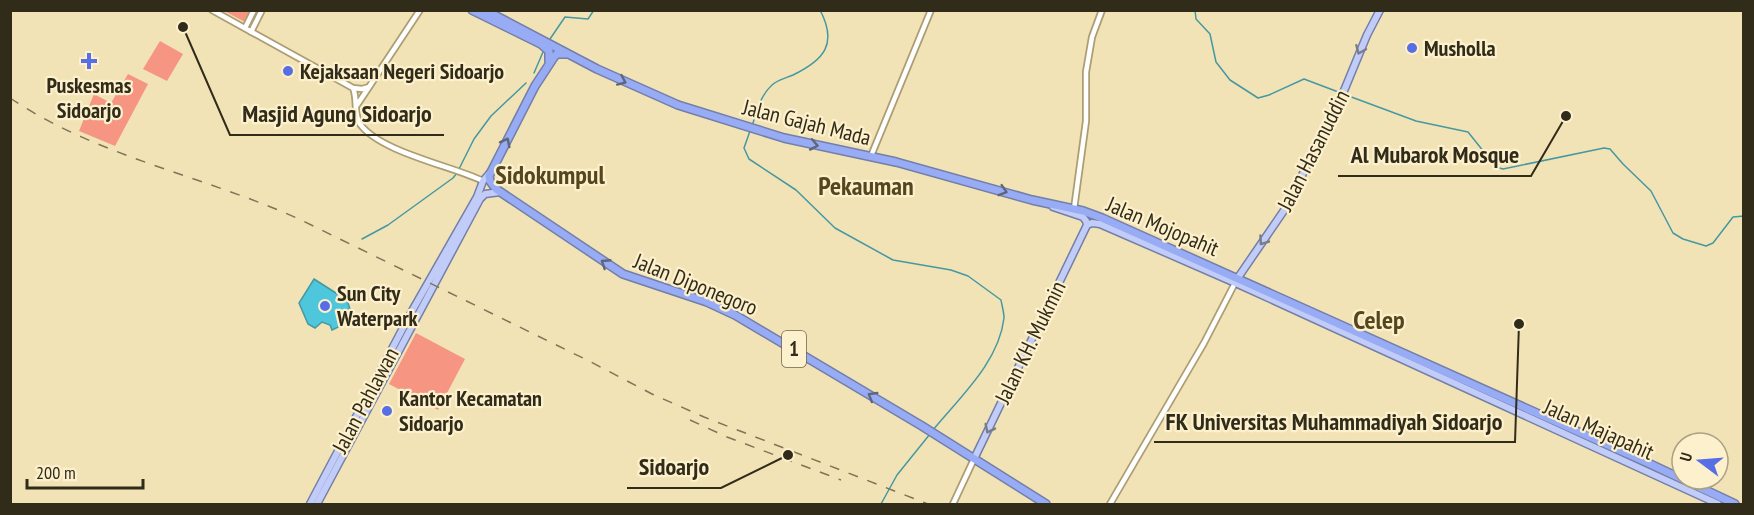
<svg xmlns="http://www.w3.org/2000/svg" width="1754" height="515" font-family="'PT Sans Narrow',sans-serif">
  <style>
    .green { fill: #f69582 }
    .water { fill: #4ec6dc; stroke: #4598a2; stroke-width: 1.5 }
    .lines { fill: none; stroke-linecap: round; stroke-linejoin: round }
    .stream { stroke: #4598a2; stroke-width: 1.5 }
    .minor-casing { stroke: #ac9d72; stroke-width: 8 }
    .major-casing { stroke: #737fa8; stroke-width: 9 }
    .highway-casing { stroke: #737fa8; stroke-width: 10 }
    .minor { stroke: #fff; stroke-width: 4.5 }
    .major { stroke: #c1cdf8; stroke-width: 6 }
    .highway { stroke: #97acf4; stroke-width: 7 }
    .rail { stroke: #7e7458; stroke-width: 1.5; stroke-dasharray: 10 10; stroke-linecap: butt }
    .oneway { stroke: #797c89 }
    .oneway2 { stroke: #5f657c }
    .poi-dot { fill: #576ee4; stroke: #fdf0cc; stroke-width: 2 }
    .labels { text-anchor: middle; stroke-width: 4.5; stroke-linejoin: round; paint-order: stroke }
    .shield { fill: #fdf0cc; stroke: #6e664f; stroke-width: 1.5 }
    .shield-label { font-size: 21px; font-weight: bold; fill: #312b1a }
    .poi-label { font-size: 22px; font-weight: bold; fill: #312b1a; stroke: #fdf0cc; text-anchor: start }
    .street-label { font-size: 22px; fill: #312b1a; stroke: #fdf0cc }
    .quarter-label { font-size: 26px; font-weight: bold; fill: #54471e; stroke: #fdf0cc }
    .leader { fill: none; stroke: #312b1a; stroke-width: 2 }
    .callout-dot { fill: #312b1a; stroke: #fdf0cc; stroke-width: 2 }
    .callout-label { font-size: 24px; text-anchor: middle; font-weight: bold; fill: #312b1a; stroke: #fdf0cc; stroke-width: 4.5; stroke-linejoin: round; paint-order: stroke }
  </style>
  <rect width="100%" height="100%" fill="#f2e3b6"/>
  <path class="green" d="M224,11h27l-6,11z
    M160,41l23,13 -16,27 -24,-12z
    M128,74l20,10 -33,62 -36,-15 15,-37 17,9z
    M416,333l49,26 -27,51 -49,-26z"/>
  <path class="water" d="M314,279l33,21 3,9 -3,1c5,12 -6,16 -15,20l-2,-5 -8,-3 -7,6 -7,-4 -9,-21z"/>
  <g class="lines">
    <path class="stream" d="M1195,10l1,9 14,15 6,28 14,18 28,18 11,-3 35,-16 37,14
      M550,39l15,-22 23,2 6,-9
      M534,73l9,-21
      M1346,95l70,26 52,11 28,35 7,2 101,-21 6,1 13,15 28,27 22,42 10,6 23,7 7,-3 20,-26 11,-1
      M752,126c5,-15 8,-30 20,-41 5,-5 14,-7 21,-10 31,-15 45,-31 27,-65
      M750,131l-6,17 5,11 47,31 39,38 58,32 58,10 17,6 33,24c1,6 3,12 3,18 -5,44 -44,79 -71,112
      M459,169l15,-30 17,-23 35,-33
      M362,239l26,-14 65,-47 4,-5
      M881,504l16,-29 33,-41"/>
    <defs>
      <path id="minor" d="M212,10l141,78 9,1 7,-2 51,-77
        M245,28l9,-18
        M251,32l11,-22
        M353,88c5,12 0,25 7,36 20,28 92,42 123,57
        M357,105l12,-18
        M871,156l60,-146
        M1074,209l12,-88v-49l6,-35 10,-27
        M953,504l21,-45
        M1110,504l94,-161 31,-60"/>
      <path id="major" d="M1053,207l30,10 3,4 1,4
        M1087,225l5,-2 8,1 140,61 478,219
        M1235,282l50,-73 56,-111 26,-63 13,-25
        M974,459l113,-234
        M310,504l102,-193 65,-114 6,-16 7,-8
        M317,504l163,-305 5,-5 15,-2"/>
      <path id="highway" d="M472,10l69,34 8,7v10
        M485,10l112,59 81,36 106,33 112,24 136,38 51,11 19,7 546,245 87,41
        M567,54h-10l-3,3 -19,29 -46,90 1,5 6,8 127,85 84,28 28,13 187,111 124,78"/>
    </defs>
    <use href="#minor" class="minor-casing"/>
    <use href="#major" class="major-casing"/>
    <use href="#highway" class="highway-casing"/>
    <use href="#minor" class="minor"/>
    <use href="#major" class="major"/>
    <use href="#highway" class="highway"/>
    <path class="rail" d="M10,98c88,59 194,78 289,121l290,142 63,33 52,23 224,87
      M690,420l37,17 114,43"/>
  </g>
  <defs><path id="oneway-chevron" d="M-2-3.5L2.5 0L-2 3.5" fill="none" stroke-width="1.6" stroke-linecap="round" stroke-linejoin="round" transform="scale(1.5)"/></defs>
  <g class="oneway">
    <use href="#oneway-chevron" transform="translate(1360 50) rotate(113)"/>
    <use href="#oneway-chevron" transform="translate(1263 241) rotate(125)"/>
    <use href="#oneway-chevron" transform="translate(989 429) rotate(116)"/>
  </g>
  <g class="oneway2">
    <use href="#oneway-chevron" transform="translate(622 81) rotate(24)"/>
    <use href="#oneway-chevron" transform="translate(506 142) rotate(-63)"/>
    <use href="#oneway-chevron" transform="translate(814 145) rotate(11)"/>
    <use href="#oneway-chevron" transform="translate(1003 191) rotate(17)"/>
    <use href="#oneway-chevron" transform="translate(605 263) rotate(-147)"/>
    <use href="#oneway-chevron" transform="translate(872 396) rotate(-149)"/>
  </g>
  <g class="poi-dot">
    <circle cx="1412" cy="48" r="6"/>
    <path d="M86 52h6v6h6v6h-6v6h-6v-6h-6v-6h6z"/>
    <circle cx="288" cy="71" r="6"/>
    <circle cx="325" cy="306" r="6"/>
    <circle cx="387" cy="411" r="6"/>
  </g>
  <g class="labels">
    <rect class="shield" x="782" y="331" width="24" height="36" rx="4.5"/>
    <g class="shield-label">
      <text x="794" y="356">1</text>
    </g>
    <g class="poi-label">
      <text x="1424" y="56">Musholla</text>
      <text x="300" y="79">Kejaksaan Negeri Sidoarjo</text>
      <text x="89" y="93" text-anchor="middle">Puskesmas<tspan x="89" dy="25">Sidoarjo</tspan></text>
      <text x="337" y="301">Sun City<tspan x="337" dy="25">Waterpark</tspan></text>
      <text x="399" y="406">Kantor Kecamatan<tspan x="399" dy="25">Sidoarjo</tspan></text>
    </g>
    <g class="street-label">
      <text transform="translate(807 122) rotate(14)" y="8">Jalan Gajah Mada</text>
      <text transform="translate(1313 150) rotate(-63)" y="8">Jalan Hasanuddin</text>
      <text transform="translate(1163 226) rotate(23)" y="8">Jalan Mojopahit</text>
      <text transform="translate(696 284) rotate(22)" y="8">Jalan Diponegoro</text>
      <text transform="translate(1030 342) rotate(-64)" y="8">Jalan KH. Mukmin</text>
      <text transform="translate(365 400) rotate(-62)" y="8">Jalan Pahlawan</text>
      <text transform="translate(1599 429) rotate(24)" y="8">Jalan Majapahit</text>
    </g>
    <g class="quarter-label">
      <text x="550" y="184">Sidokumpul</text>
      <text x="866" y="195">Pekauman</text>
      <text x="1379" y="329">Celep</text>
    </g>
  </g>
  <path class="leader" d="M183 27L230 135H444M1566 116L1531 176H1338M1519 324L1515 442H1154M788 455L721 488H627"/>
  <g class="callout-dot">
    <circle cx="183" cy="27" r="6"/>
    <circle cx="1566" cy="116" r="6"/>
    <circle cx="1519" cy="324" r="6"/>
    <circle cx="788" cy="455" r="6"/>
  </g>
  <g class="callout-label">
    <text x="337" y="122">Masjid Agung Sidoarjo</text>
    <text x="1435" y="163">Al Mubarok Mosque</text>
    <text x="1334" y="430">FK Universitas Muhammadiyah Sidoarjo</text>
    <text x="674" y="475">Sidoarjo</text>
  </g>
  <rect width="1754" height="515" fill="none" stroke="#312b1a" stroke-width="24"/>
  <g transform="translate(1700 461) rotate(286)"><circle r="28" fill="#fdf0cc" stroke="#aba185" stroke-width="1.5"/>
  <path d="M0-4.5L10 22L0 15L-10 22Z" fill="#576ee4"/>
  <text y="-9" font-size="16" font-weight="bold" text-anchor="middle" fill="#312b1a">U</text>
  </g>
  <path d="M27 479v9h116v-9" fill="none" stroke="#312b1a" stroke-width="3"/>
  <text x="36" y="479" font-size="18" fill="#312b1a" stroke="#fdf0cc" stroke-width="4.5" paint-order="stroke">200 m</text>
</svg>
